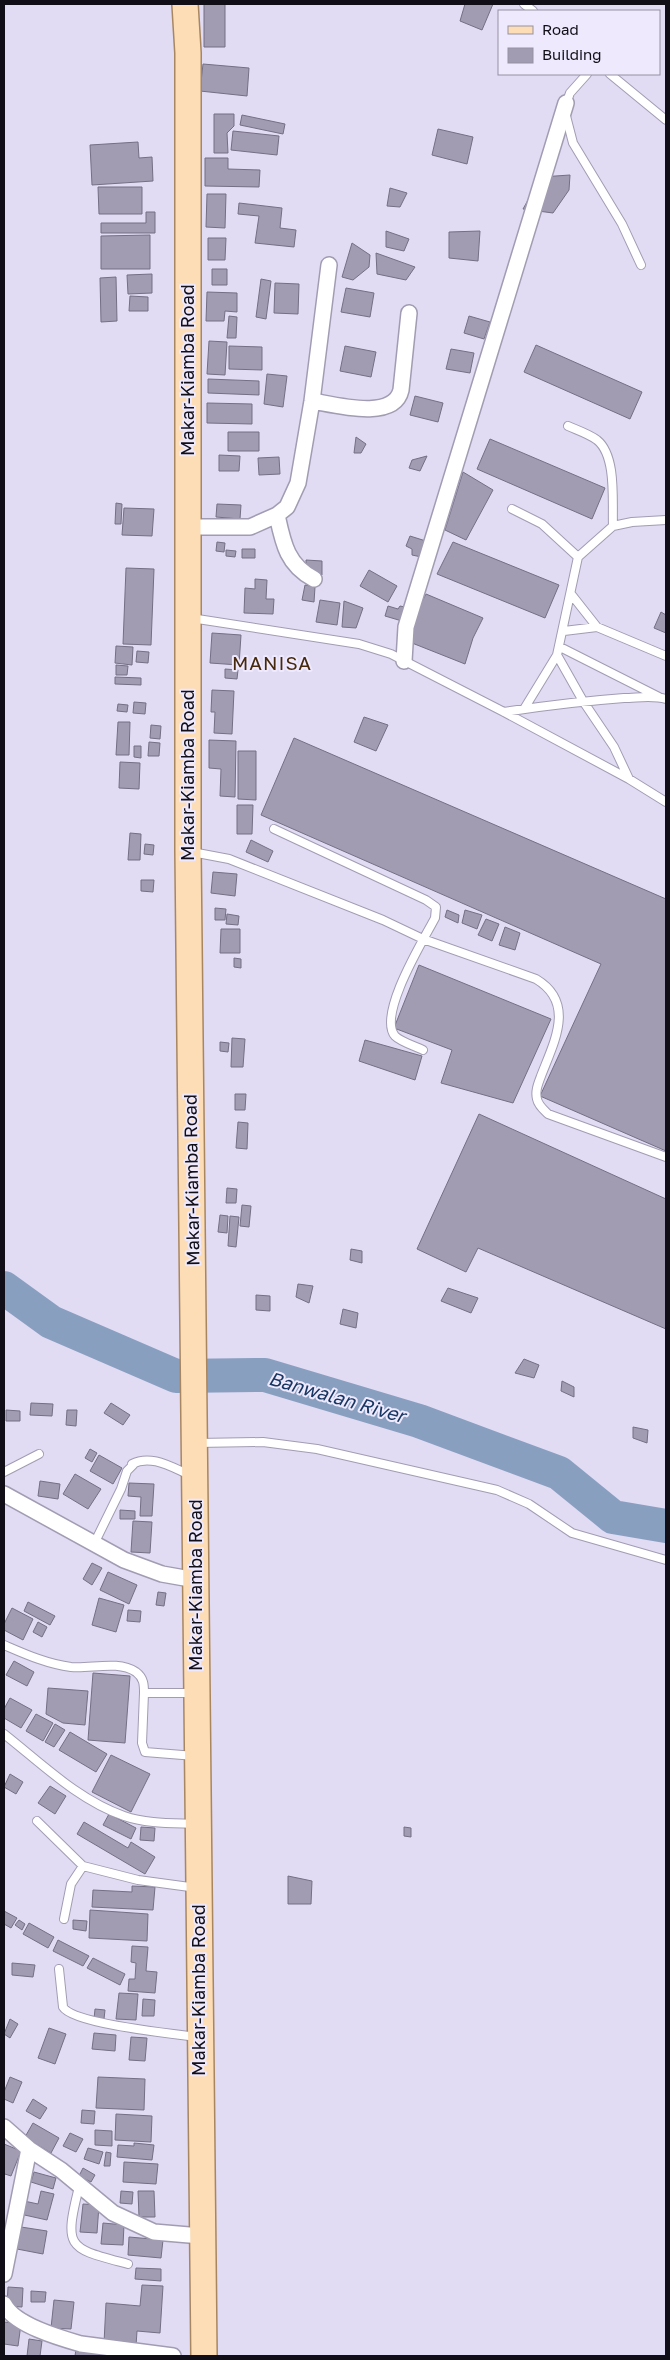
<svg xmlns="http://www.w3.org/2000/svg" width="670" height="2360" font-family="'Golos Text',sans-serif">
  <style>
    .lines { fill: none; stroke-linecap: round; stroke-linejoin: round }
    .river { stroke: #889fc0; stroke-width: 34 }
    .building { fill: #a29cb3; stroke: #756f85 }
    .service-casing { stroke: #a29cb3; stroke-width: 10 }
    .minor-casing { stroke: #a29cb3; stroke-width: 18 }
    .primary-casing { stroke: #a8865f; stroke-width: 28 }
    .service { stroke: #fff; stroke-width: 8 }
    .minor { stroke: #fff; stroke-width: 15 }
    .primary { stroke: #fcddb6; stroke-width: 25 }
    .labels { text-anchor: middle; stroke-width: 4; stroke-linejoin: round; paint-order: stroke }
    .street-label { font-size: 18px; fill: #110e17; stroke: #eee9fd }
    .neighbourhood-label { font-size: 19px; letter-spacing: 1px; fill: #46290c; stroke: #eee9fd }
    .water-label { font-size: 19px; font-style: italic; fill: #173662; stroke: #eee9fd }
  </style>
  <rect width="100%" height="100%" fill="#e1dbf3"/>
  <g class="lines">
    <path class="river" d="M4,1288l47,34 125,54 89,-1 154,46 140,52 54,44 53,9"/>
  </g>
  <path class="building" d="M204,4h21v43h-21z
    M465,4h28l-11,26 -22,-9z
    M203,64l46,4 -2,28 -47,-5z
    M214,114h20v12l-7,7 1,20h-14z
    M242,115l43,9 -2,10 -43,-9z
    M438,129l35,8 -6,27 -35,-9z
    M233,131l46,5 -2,19 -46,-5z
    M138,142l1,16 13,-1 1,24 -61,4 -2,-40z
    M205,158h23v11l32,1 -1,17 -54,-1z
    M570,175l-1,15 -16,23 -30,-4 18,-32z
    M98,187h44v27h-43z
    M390,188l17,5 -7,14 -13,-1z
    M207,194h19l-1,34 -19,-1z
    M239,203l43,5 -2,20 16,2 -2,17 -39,-4 4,-27 -21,-2z
    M146,212h9v21h-54v-10h45z
    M386,231l23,8 -5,12 -18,-4z
    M480,231l-2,30 -29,-3v-26z
    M150,235v34h-49v-33z
    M208,238h18l-1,22h-17z
    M352,243l18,12 -1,12 -16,13 -11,-3z
    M376,253l39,14 -9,13 -29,-6z
    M212,269h15v16h-15z
    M152,274v19l-24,1 -1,-19z
    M116,277l1,44 -16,1 -1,-44z
    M261,279l10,2 -5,38 -10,-2z
    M275,283l24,1 -1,30 -24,-1z
    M346,288l28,5 -4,24 -29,-5z
    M207,292l30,1v19l-12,-1 -1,10h-18z
    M130,296l18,1v14h-19z
    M229,316l8,1 -1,21h-9z
    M469,316l21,6 -6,17 -20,-6z
    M209,341l18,1 -2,33 -18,-1z
    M536,345l106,47 -12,27 -106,-47z
    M229,346l33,1v23l-33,-1z
    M345,346l31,6 -5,25 -31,-6z
    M451,349l23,4 -4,20 -24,-4z
    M267,374l20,2 -4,31 -19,-3z
    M208,379l51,2v14l-51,-2z
    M415,396l28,7 -5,19 -28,-7z
    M207,403l45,1v20l-45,-1z
    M228,432h31v19h-31z
    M356,437l10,7 -5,9h-7z
    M490,439l115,49 -13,31 -115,-50z
    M219,455l21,1 -1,15h-20z
    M427,456l-7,15 -11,-3 3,-8z
    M279,457l1,17 -21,1 -1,-17z
    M463,472l30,18 -27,50 -21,-10z
    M116,503l6,1 -1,20h-6z
    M217,504l24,1 -1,14 -24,-2z
    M124,508l30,1 -2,27 -30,-1z
    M410,536l19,6 -3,16 -14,-3v-6l-6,-3z
    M217,542l8,1 -1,9 -8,-1z
    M453,542l106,43 -14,33 -108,-44z
    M242,549h13v9h-13z
    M226,550l10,1 -1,6 -9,-1z
    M306,560l16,1v14l-16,-1z
    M126,568l28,1 -3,76 -28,-1z
    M369,570l28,16 -9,16 -28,-16z
    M255,579l12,1 -1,19h8l-1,15 -29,-1 1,-25 10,1z
    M305,585l10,2 -1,15 -12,-2z
    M426,594l57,24 -10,20 -8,26 -58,-23 7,-24z
    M320,600l20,3 -3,22 -21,-3z
    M344,601l19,7 -7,20 -14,-1z
    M388,606l10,3 2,-3 5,1 -3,14 -17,-5z
    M661,612l5,3v18l-12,-5z
    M212,633l29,2 -2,30 -29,-2z
    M116,646l17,1 -1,18 -17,-2z
    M137,651l12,1 -1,11 -12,-1z
    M116,665l12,1 -1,9h-11z
    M225,669l13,1 -1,9 -12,-1z
    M115,677l26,1v7l-26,-1z
    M212,690l22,1 -2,43 -18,-1 1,-21h-4z
    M134,702l12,1 -1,11 -12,-1z
    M118,704l10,1 -1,7 -10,-1z
    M364,717l24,8 -12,26 -22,-9z
    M118,722h12l-1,33h-13z
    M151,725l10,1 -1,13 -10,-1z
    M294,738l372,161v252l-126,-55 61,-132 -340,-149z
    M209,740l27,1 -1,56 -15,-1 1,-27 -12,-1z
    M149,742l11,1 -1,13h-11z
    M134,746h7v12l-7,-1z
    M238,751h18v49l-18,-1z
    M120,762l20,1 -1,26 -20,-1z
    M237,805h16l-1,29h-15z
    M130,833l11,1 -1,26h-12z
    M251,840l22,11 -5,11 -22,-10z
    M145,844l9,1 -1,10 -9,-1z
    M213,872l24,2 -2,22 -24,-3z
    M141,880h13l-1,12 -12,-1z
    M215,908l11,1 -1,11h-10z
    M447,910l12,5 -1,8 -13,-6z
    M465,910l17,5 -5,14 -15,-6z
    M227,914l12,2 -1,9 -12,-1z
    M486,919l13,5 -7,17 -14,-6z
    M505,927l15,6 -5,17 -16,-5z
    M221,929h19v24h-20z
    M234,958l7,1v9l-7,-1z
    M419,965l132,54 -38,84 -72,-20 11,-33 -58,-22z
    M232,1038l13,1 -2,28h-12z
    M365,1040l57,16 -7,24 -56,-19z
    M220,1042l9,1 -1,9 -8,-1z
    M235,1094h11l-1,16h-10z
    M479,1114l187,85v130l-188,-81 -12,24 -49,-23z
    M238,1122l10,1 -1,26 -11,-1z
    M227,1188l10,1 -1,14h-10z
    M242,1205l9,1 -2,21 -9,-1z
    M220,1215l8,1 -1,17 -9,-1z
    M230,1216l9,1 -3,30 -8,-1z
    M351,1249l11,2v12l-12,-3z
    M298,1284l15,2 -4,17 -13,-6z
    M448,1288l30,10 -7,15 -30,-12z
    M256,1295l14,1v15l-14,-1z
    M343,1309l15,4 -2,15 -16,-4z
    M524,1359l15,6 -5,13 -19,-5z
    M562,1381l12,6v10l-13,-6z
    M31,1403l22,1 -1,12 -22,-1z
    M111,1403l19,12 -7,10 -19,-12z
    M6,1410l14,1v10h-14z
    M67,1410h10l-1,16 -10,-1z
    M633,1427l15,3 -1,13 -14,-5z
    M90,1449l7,4 -5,9 -7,-4z
    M99,1455l23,13 -9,16 -23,-13z
    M75,1474l26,15 -13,20 -25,-15z
    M40,1481l20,3 -2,15 -20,-3z
    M129,1483l25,1 -2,32h-12l1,-19 -13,-1z
    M120,1510l15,1v8h-15z
    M133,1521l19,1 -2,31 -19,-1z
    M92,1563l10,5 -10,17 -9,-6z
    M108,1572l29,13 -8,19 -29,-14z
    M158,1592l8,1 -2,13 -8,-1z
    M99,1598l25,7 -8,27 -24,-7z
    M28,1602l27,14 -5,9 -26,-14z
    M12,1608l21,11 -10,21 -19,-10v-6z
    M128,1610l13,1 -1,11 -13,-1z
    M38,1622l9,5 -5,10 -9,-5z
    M14,1661l20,11 -7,14 -21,-11z
    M93,1673l37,3 -5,67 -37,-3z
    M48,1688l40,3 -3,34 -22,-2 -17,-9z
    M10,1698l22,12 -11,18 -17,-10v-9z
    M36,1714l17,9 -10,18 -17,-10z
    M55,1724l10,6 -11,17 -9,-5z
    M70,1732l37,22 -11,18 -37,-22z
    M111,1755l39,19 -19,38 -39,-20z
    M10,1774l13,8 -7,12 -12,-7z
    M50,1786l16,10 -11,18 -17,-11z
    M109,1814l27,14 -5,11 -28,-14z
    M84,1822l44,26 3,-6 24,15 -10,17 -68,-40z
    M141,1827l14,1 -1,13 -14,-1z
    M404,1827l7,1v9l-7,-1z
    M288,1876l24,5 -1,23h-23z
    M132,1886l23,1 -2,23 -61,-3 1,-17 39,2z
    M90,1910l58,4 -1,27 -58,-3z
    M4,1911l13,7 -6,10 -7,-4z
    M19,1920l6,4 -3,6 -7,-5z
    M73,1920l14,1 -1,10 -13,-2z
    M29,1923l25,14 -6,11 -25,-14z
    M58,1940l31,16 -6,10 -30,-15z
    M132,1946l16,1 -2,24 11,1 -2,21 -27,-2 1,-12h6l1,-16 -5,-1z
    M93,1958l32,16 -5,11 -33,-17z
    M12,1963l23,2 -2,12 -21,-2z
    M119,1993l19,1 -2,26 -20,-1z
    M143,1999l12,1 -1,16h-12z
    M95,2009l10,1 -1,9h-10z
    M10,2019l8,5 -8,14 -6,-4z
    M49,2028l17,6 -11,30 -17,-6z
    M94,2033l22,2 -1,16 -23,-2z
    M131,2037l16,1 -2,23 -16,-1z
    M10,2077l12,5 -9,21 -9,-4v-7z
    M98,2077l47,2 -1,31 -48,-2z
    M33,2099l14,9 -7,11 -14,-8z
    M82,2110l13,1 -1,13 -13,-1z
    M116,2114l36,2 -1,26 -36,-2z
    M33,2123l26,15 -8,15 -26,-16z
    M95,2130l17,1v15l-17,-1z
    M70,2133l13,6 -7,13 -13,-6z
    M134,2143l20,2 -2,15 -35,-3 1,-12 16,1z
    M4,2144l17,7 -10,25 -6,-2 -1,3z
    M88,2148l15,4 -4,12 -15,-5z
    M106,2152l5,1 -1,13h-6z
    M124,2162l34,2 -2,20 -33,-2z
    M83,2168l12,7 -4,7 -12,-6z
    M34,2172l22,6 -3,11 -22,-7z
    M41,2191l13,3 -7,26 -27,-6 4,-13 14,3z
    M121,2191l12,1 -1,12 -12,-1z
    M138,2191h16l1,26h-16z
    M83,2204l16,1 -2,28 -17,-1z
    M103,2223l21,2 -1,20 -22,-1z
    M21,2227l26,4 -4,23 -26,-5z
    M129,2237l34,3 -2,18 -33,-3z
    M136,2268l25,1v12l-26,-2z
    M142,2285l21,1 -3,47 -23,-2 -1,15 -32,-3 2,-40 34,3z
    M8,2287l15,1 -1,19 -15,-1z
    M31,2291l15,1 -1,10h-14z
    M54,2300l20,2 -3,27 -20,-1z
    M4,2322l17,2 -3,22 -14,-2z
    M29,2339l13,2 -2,15h-13z
    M76,2349l20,2v5h-21z"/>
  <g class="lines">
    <defs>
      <path id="service" d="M524,4l9,7
        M610,74l56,46
        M566,104l4,-11 17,-19
        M566,116l7,27 49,81 19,41
        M568,426c9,4 21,8 29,14 20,16 15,62 16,86
        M512,509l30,15 36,33
        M571,594l26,33
        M191,618l168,26 32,10 113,58 125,67 37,23
        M564,631l33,-4 69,29
        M560,647l99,50
        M557,655l26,46 31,46 15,32
        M524,709l33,-54 21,-98 35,-31 19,-4 34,-2
        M504,712c39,-6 80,-11 120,-14 13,0 29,-3 42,1
        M274,829l152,71 10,7 -1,11c-11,21 -58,97 -40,118 6,6 20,10 28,14
        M192,852l37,7 154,61 40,19 113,40c40,24 18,63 5,97 -3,8 -6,15 -4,23 1,6 6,10 11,15l118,43
        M197,1443l66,-1 54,7 180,41 32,14 43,29 94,27
        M4,1472l35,-18
        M94,1544l27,-55 6,-18 6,-6 -1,-1c19,-10 39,3 58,11
        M4,1645c21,9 43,19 67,22 20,2 47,-7 65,5 8,6 8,13 8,21h49
        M144,1693l-2,50 3,9 50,4
        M4,1734c37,29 74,66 120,82 23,8 49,7 72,8
        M37,1821l46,45 55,14 59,8
        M64,1919l7,-35 12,-18
        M59,1969l4,38c10,17 112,27 135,30
        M79,2187c-16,63 -10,61 49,77"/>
      <path id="minor" d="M312,401c24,4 82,20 89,-11l8,-77
        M277,515c6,28 10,50 37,64
        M189,527h61l27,-12 10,-8 11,-24 14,-82 17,-136
        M404,661l2,-34 160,-524
        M4,1494l120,66 38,14 34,6
        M4,2127l25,22 32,21 52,43 41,19 47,4
        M4,2274l25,-125
        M4,2304c10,21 56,34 77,40l92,12"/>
      <path id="primary" d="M185,4l3,49v798l16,1505"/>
    </defs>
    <use href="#service" class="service-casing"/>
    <use href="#minor" class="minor-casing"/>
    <use href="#primary" class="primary-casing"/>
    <use href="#service" class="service"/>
    <use href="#minor" class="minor"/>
    <use href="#primary" class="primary"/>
  </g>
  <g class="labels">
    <g class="street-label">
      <text transform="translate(188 370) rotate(-90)" y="6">Makar-Kiamba Road</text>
      <text transform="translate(188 775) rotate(-90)" y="6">Makar-Kiamba Road</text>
      <text transform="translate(192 1180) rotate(-91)" y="6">Makar-Kiamba Road</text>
      <text transform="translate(196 1585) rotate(-90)" y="6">Makar-Kiamba Road</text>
      <text transform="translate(199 1990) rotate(-90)" y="6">Makar-Kiamba Road</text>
    </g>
    <g class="neighbourhood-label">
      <text x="272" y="670">MANISA</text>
    </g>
    <g class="water-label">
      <text transform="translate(337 1397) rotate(16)" y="7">Banwalan River</text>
    </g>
  </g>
  <rect width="670" height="2360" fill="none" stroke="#110e17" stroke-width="10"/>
  <rect x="498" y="10" width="162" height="65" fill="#eee9fd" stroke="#9691a1"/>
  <rect x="508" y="26" width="25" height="8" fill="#fcddb6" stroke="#9691a1"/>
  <text x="542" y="35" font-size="15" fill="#110e17">Road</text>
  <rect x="508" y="48" width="25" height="15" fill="#a29cb3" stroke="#9691a1"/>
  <text x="542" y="60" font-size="15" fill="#110e17">Building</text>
</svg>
